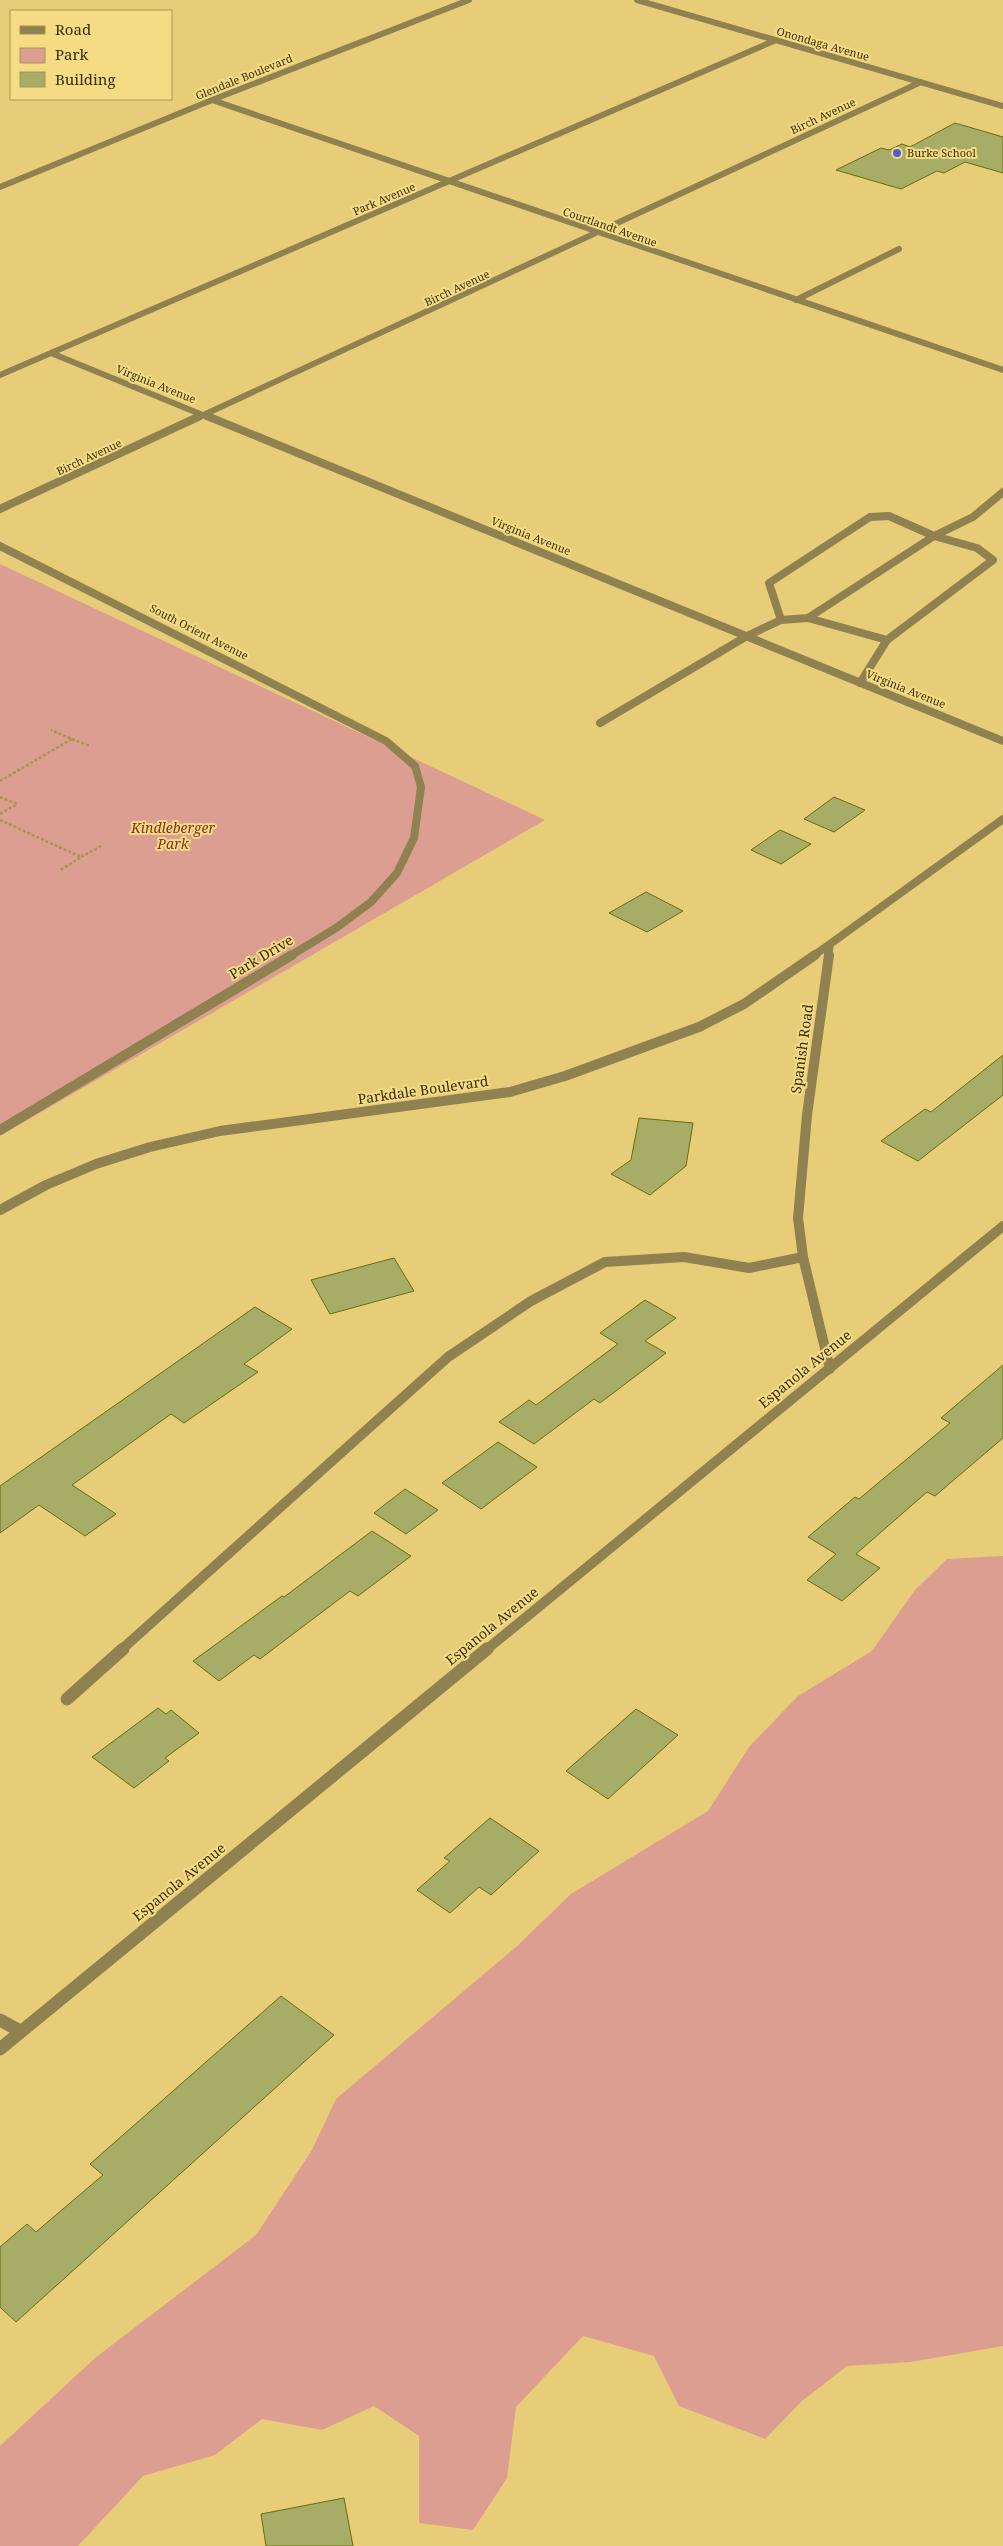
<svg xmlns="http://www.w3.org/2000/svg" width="1003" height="2546" font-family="'Noto Serif',serif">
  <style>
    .green { fill: #dc9e91 }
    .building { fill: #a7ad67; stroke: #686d0c }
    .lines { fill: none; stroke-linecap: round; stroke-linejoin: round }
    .path { stroke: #aa9450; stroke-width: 2.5; stroke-dasharray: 3 2; stroke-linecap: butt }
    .lane-far1 { stroke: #908150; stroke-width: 6 }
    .lane { stroke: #908150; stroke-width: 8 }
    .street-far3 { stroke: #908150; stroke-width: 6 }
    .street-far2 { stroke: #908150; stroke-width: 8 }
    .street-far1 { stroke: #908150; stroke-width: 10 }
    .street { stroke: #908150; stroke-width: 13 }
    .poi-dot { fill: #4d5fd4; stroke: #f6db85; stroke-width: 2 }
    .labels { text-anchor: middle; stroke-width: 4; stroke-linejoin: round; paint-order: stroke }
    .far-street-label { font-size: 11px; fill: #392e09; stroke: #f6db85 }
    .far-poi-label { font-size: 11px; fill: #392e09; stroke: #f6db85; text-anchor: start }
    .park-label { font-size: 14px; font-style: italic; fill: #872f20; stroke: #f6db85 }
    .street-label { font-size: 14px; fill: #392e09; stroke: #f6db85 }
  </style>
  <rect width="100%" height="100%" fill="#e8cd78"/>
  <path class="green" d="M0,564l545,256 -545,316z
    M1003,1556v790l-92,16 -64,4 -45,35 -37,38 -86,-33 -25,-50 -71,-20 -67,71 -9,71 -34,52 -54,-7v-87l-45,-30 -52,24 -60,-11 -47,36 -72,21 -65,70h-78v-100l95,-88 161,-123 56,-85 24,-51 180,-152 55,-53 137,-83 41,-64 49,-51 74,-45 43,-61 32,-31z"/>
  <path class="building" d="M955,123l48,14v36l-38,-11 -21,11 -7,-2 -36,18 -65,-19 45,-22 8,2 13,-6 8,3z
    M834,797l31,13 -31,22 -30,-13z
    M780,830l31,14 -30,20 -30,-14z
    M646,892l37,19 -36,21 -38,-19z
    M1003,1055v40l-85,66 -37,-20 44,-32 6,3z
    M639,1118l54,5 -7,43 -36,29 -39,-21 20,-14z
    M394,1258l20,33 -84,23 -19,-34z
    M645,1300l31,18 -31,23 21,12 -66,50 -6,-4 -60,45 -35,-22 30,-22 7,5 82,-61 -18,-11z
    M255,1307l37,22 -48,35 14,8 -74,51 -13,-9 -99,71 44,29 -31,22 -46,-31 -39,28v-47z
    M1003,1365v73l-68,58 -8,-4 -71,62 24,14 -38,33 -35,-21 29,-26 -28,-17 47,-40 4,2 91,-76 -9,-5z
    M498,1442l39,25 -56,42 -39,-26z
    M405,1489l33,21 -32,24 -32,-21z
    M372,1531l39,25 -53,40 -8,-5 -90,68 -6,-4 -35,26 -26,-20 89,-65 2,1z
    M158,1708l8,6 5,-4 28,23 -34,25 4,3 -35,27 -42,-31z
    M636,1709l42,26 -70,64 -42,-28z
    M490,1818l49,33 -48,44 -12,-8 -29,26 -33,-23 33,-29 -6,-3z
    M281,1996l53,39 -318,287 -16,-15v-60l27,-23 9,8 67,-57 -13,-11z
    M344,2498l9,48h-87l-5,-32z"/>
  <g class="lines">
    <path class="path" d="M72,739l18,7
      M0,781l72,-42 -21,-9
      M0,797l17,7 -17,10
      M0,820l81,37 -22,14
      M81,857l22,-12"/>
    <path class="lane-far1" d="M796,300l103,-51"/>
    <path class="lane" d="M781,620l-12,-37 101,-66 19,-1 45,20 43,12 16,12 -106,80 -79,-22
      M860,683l27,-43
      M600,723l147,-87 34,-16 27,-2 126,-82 39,-19 30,-25"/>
    <path class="street-far3" d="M637,0l366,106
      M212,100l791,270
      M0,187l212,-87 257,-100
      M51,353l159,65
      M0,375l776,-335
      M197,418l724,-336"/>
    <path class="street-far2" d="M207,416l796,325
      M0,509l200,-93
      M0,546l386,195 29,25 6,21 -7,51 -17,35 -26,29 -35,26 -46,28
      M813,956l17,-12
      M828,956l2,-12 173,-125"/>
    <path class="street-far1" d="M829,955l-22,160 -9,103 5,39 27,112
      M0,1130l292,-175
      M0,1210l46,-25 50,-21 54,-17 70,-16 290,-39 55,-16 134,-49 45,-23 71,-49
      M121,1650l327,-293 83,-56 74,-39 79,-5 65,11 54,-11
      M486,1650l517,-424"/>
    <path class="street" d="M67,1699l56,-50
      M0,2020l20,11
      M0,2049l487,-400"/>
  </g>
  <circle class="poi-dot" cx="897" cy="153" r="5"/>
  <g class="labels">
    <g class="far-street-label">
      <text transform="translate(823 44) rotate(16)" y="4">Onondaga Avenue</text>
      <text transform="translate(244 77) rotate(-22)" y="4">Glendale Boulevard</text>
      <text transform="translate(823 116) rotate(-25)" y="4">Birch Avenue</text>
      <text transform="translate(384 199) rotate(-23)" y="4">Park Avenue</text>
      <text transform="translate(610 227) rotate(19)" y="4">Courtlandt Avenue</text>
      <text transform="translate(457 288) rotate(-25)" y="4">Birch Avenue</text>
      <text transform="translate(156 384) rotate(22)" y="4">Virginia Avenue</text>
      <text transform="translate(89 457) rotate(-25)" y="4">Birch Avenue</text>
      <text transform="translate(531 536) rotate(22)" y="4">Virginia Avenue</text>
      <text transform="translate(199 632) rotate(27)" y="4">South Orient Avenue</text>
      <text transform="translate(906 689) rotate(22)" y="4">Virginia Avenue</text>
    </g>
    <g class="far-poi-label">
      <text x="907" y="157">Burke School</text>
    </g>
    <g class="park-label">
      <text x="173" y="833">Kindleberger<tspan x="173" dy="16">Park</tspan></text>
    </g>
    <g class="street-label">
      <text transform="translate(261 957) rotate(-31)" y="5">Park Drive</text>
      <text transform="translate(802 1049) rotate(-82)" y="5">Spanish Road</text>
      <text transform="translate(423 1090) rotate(-8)" y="5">Parkdale Boulevard</text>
      <text transform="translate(805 1369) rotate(-39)" y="5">Espanola Avenue</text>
      <text transform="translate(492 1626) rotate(-39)" y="5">Espanola Avenue</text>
      <text transform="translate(179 1882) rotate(-39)" y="5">Espanola Avenue</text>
    </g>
  </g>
  <rect x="10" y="10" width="162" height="90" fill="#f6db85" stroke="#aa9653"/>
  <rect x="20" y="26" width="25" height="8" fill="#908150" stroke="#aa9653"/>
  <text x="55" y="35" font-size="15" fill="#392e09">Road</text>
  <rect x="20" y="48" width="25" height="15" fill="#dc9e91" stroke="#aa9653"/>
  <text x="55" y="60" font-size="15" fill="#392e09">Park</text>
  <rect x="20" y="72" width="25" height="15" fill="#a7ad67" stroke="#aa9653"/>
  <text x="55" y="85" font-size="15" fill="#392e09">Building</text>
</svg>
